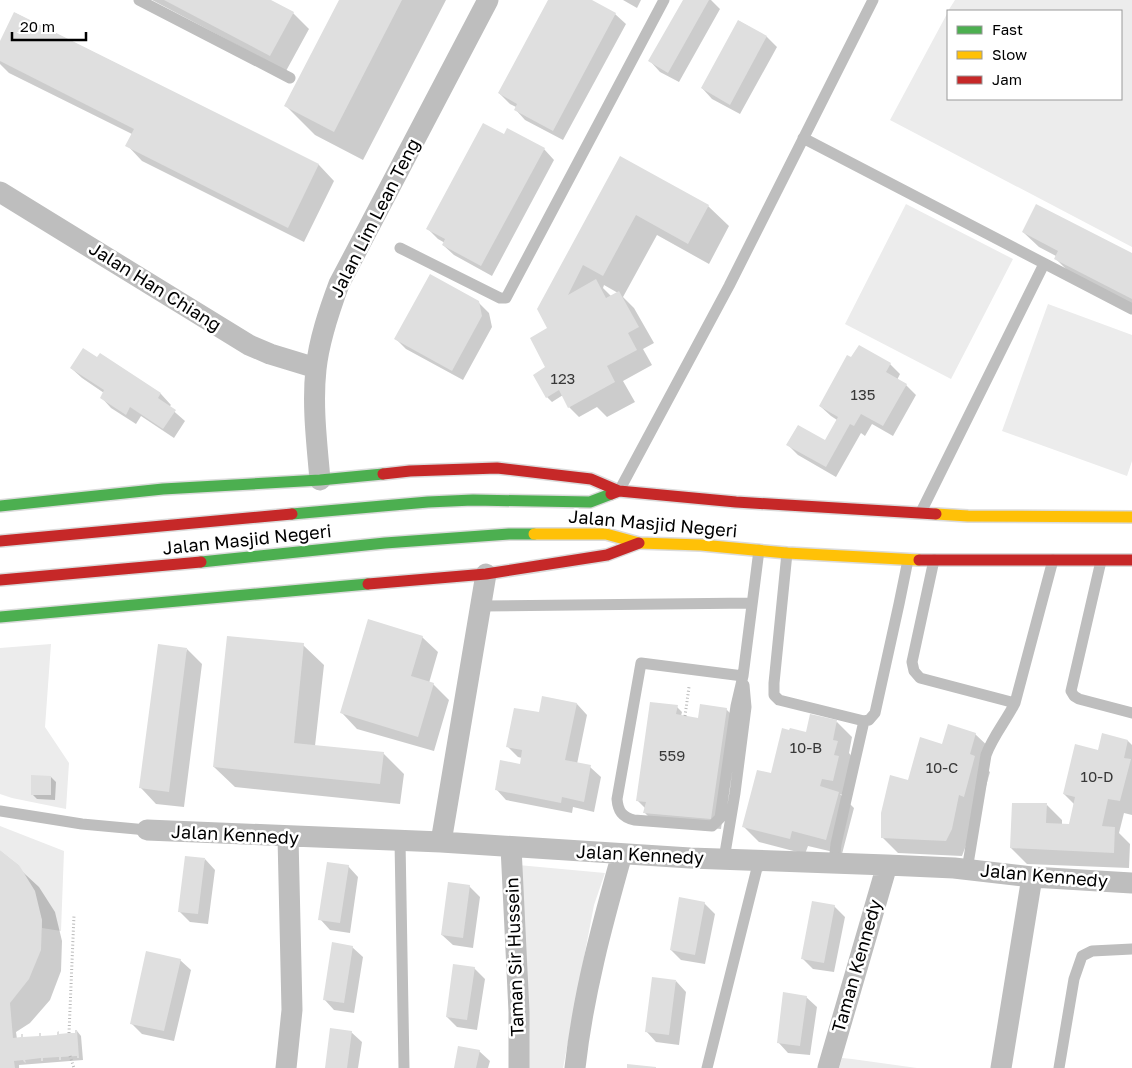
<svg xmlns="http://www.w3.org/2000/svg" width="1132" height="1068" font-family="'Golos Text',sans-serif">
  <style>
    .green { fill: #ececec }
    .shadow { fill: #0003; fill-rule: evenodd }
    .building { fill: #dfdfdf }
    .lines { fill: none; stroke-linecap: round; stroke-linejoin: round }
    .fast-casing { stroke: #dbdbdb; stroke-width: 14 }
    .slow-casing { stroke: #dbdbdb; stroke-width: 14 }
    .jam-casing { stroke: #dbdbdb; stroke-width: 14 }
    .path { stroke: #b9b9b9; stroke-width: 3; stroke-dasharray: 1 2.5; stroke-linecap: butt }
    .lane { stroke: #bebebe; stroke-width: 11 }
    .street { stroke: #bebebe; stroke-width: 21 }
    .fast { stroke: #4caf50; stroke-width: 11 }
    .slow { stroke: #ffc107; stroke-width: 11 }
    .jam { stroke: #c62828; stroke-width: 11 }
    .labels { text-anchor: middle; stroke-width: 5; stroke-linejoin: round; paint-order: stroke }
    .number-label { font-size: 15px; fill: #383838 }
    .street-label { font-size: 18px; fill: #000; stroke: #fff }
  </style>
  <rect width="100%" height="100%" fill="#fff"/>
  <path class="green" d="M955,0h177v247l-242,-127 58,-108v87h173v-88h-173z
    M906,204l107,55 -62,120 -106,-55z
    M1048,304l84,31v126l-5,15 -125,-45z
    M51,644l-6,83 24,36 -3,46 -54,-11 -12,-4v-146z
    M0,826l64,25 -3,80 -19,-3v-8l-23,-55 -19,-15z
    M518,865l87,8 -11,32 -31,163h-35z
    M842,1058l10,1 65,9h-78z"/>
  <path class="shadow" d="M152,0h117l24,13 16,16 -23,42z
    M341,0h105l-83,160 -48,-25 -29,-29z
    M549,0h41l25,14 11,10 -63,116 -38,-20 -10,-11 1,-2 -6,-3 -11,-11z
    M623,0h18l-4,8z
    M684,0h27l9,9 -41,73 -19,-10 -10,-11z
    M15,13l304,152 15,16 -30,61 -162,-81 -15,-16 5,-11 -123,-61 -9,-9v-21z
    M739,21l28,16 10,10 -37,67 -28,-15 -10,-11z
    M504,136l40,13 10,11 -62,116 -38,-21 -11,-10 2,-2 -7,-4 -10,-10z
    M621,158l87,48 21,20 -20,38 -52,-29 -34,62 11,11 20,35 -11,6 9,16 -29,16 12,21 -28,15 -10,-10 -18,10 -10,-10 -6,-12 -11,7 -5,-5 -2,-28 2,-39zM604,285l14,8 -6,4 -9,-9z
    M1023,232l109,23v51l-61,-32 -16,-16 1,-2 -17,-9z
    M478,302l11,11 3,14 -29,53 -57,-31 -10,-10z
    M100,355l61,39 10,11 -2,2 16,14 -11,17 -33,-22 -5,8 -25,-16 -10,-11 3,-4 -22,-15 -11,-10 26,-9z
    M890,364l10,10 -3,6 9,5 10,10 -23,41 -21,-12 -7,12 -4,-3 -25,44 -38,-22 -10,-10 37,-3 12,-22 -6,-4 -11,-10z
    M422,637l16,15 -9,31 4,1 16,16 -15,51 -77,-22 -15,-16z
    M303,645l21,20 -9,81 68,7 21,21 -4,30 -165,-17 -21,-20z
    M187,649l15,15 -18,143 -28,-3 -15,-16z
    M577,704l10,11 -10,49 13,3 11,10 -7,35 -21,-5 -1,6 -66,-13 -10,-11 25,-23 1,-8 -4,-1 -10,-10 32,-33z
    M677,707l5,5 -1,4 18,3 27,-10 5,5 -5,78 -5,37 -66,-6 -10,-10 1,-4 -9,-9z
    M837,722l15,15 -3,16 4,5 -4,38 -9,-2 14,14 -12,46 -34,-8 -3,8 -46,-12 -15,-15 28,-52 35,-42z
    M975,734l16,15 -6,19 5,4 -11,39 -17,45 -64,-3 -16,-16 27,-55 34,-37z
    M1103,735l25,6 4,4v70l-8,-2 -5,20 11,11 -1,24 -102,-4 -16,-16 36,-43 15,15v5h8l4,-21 -10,-10 35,-42z
    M51,777l5,5 -1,18 -18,-1 -5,-5z
    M0,851l39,36 16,25 7,29 -1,30 -11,29 -20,23 -14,9 1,7 59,-5 1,-3 4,5 2,24 -64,5v3h-19z
    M205,859l10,11 -7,54 -18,-2 -10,-10z
    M348,866l10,11 -8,56 -20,-3 -10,-11z
    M469,886l11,11 -7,51 -20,-3 -11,-10z
    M704,903l11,11 -10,50 -24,-4 -10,-10z
    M834,906l11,11 -11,55 -21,-3 -11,-11z
    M352,947l11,10 -9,56 -20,-3 -10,-11z
    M180,960l11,10 -17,71 -32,-7 -11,-11z
    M474,968l11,11 -8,51 -20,-3 -10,-10z
    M676,981l10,11 -7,53 -23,-3 -10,-11z
    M806,997l11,10 -7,48 -22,-2 -10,-11z
    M351,1032l11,10 -4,26h-32z
    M479,1051l11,10 -2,7h-33z"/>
  <path class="building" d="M164,0h107l23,12 -24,44z
    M339,0h63l-68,132 -50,-26z
    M548,0h44l24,13 -63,118 -39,-21 3,-6 -19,-11z
    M683,0h26l-41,73 -20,-12z
    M14,12l305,152 -31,64 -163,-82 9,-17 -134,-68v-20z
    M738,20l29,16 -37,69 -29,-17z
    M483,123l21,11 3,-6 38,20 -64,118 -39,-21 3,-6 -19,-10z
    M620,156l89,49 -21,39 -52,-29 -33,61 -20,-11 -15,30 28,-16 10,19 13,-7 20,36 -11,6 9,17 -30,16 8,16 -47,26 -9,-18 -13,8 -13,-23 12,-8 -15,-29 17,-10 -10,-19z
    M1036,204l96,49v46l-78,-40 4,-8 -36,-19z
    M430,274l49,27 3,15 -30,55 -58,-32z
    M859,345l32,18 -5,9 21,12 -24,42 -22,-12 -7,12 -4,-2 -24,43 -40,-22 12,-20 27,15 13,-23 -19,-11 28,-51 4,2z
    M83,348l14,9 3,-4 61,40 -3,5 18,12 -13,19 -33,-22 -4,8 -26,-17 4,-8 -34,-22z
    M368,619l55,17 -12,40 23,7 -16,54 -78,-24z
    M227,636l77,7 -10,100 90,9 -4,32 -167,-17z
    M158,644l29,4 -18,144 -30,-4z
    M542,696l35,7 -12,57 26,5 -7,37 -22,-5 -1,6 -66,-13 5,-30 20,4 2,-14 -16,-3 8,-39 25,4z
    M650,702l28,3 -2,9 22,4 2,-14 27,4 -16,111 -68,-6 3,-11 -10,-1z
    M810,714l27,6 -4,20 5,1 -4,14 5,1 -6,25 -11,-2 -2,7 19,6 -13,48 -34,-9 -2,8 -48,-12 15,-57 14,3 11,-45 7,2 1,-2 16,4z
    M948,724l28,9 -6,21 5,2 -11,41 -5,-2 -7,34 -6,12 -65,-3v-25l9,-38 18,5 12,-43 22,7z
    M1102,733l26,7 -4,18 7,1 -11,42 -12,-2 -6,27 13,1 -1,26 -104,-5 2,-45h35l-1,20 23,1 6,-27 -12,-3 12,-50 23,6z
    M31,775l20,1v19h-20z
    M0,850l19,15 16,26 7,29 -1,30 -12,29 -19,24 3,35 8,-1v-3h2v3l16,-1v-3h2v3l16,-1v-3l2,-1v3l10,-1h6v-3h2l2,28h-2v-2l-16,1v3h-2v-3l-16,1v3h-2v-3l-16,2 1,3 -2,-1 -1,-2 -9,1 1,7h-15z
    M185,856l20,2 -7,56 -20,-2z
    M327,862l22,3 -9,58 -22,-3z
    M448,882l22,3 -7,53 -22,-3z
    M679,897l26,5 -10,53 -25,-5z
    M812,901l23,4 -11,58 -23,-4z
    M332,942l21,4 -9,57 -21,-3z
    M146,951l35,8 -17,72 -34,-7z
    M453,964l22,3 -8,53 -21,-3z
    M652,977l24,3 -7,55 -24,-3z
    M783,992l24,4 -7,50 -23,-3z
    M330,1028l22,3 -5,37h-22z
    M458,1046l22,4 -4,18h-22z
    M627,1064l29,3v1h-29z"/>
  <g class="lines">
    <defs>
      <path id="fast" d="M0,506l163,-17 157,-9 63,-6
        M292,514l136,-12 45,-2 117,2 21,-8
        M201,562l184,-19 124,-9h25
        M0,617l368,-33"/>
      <path id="slow" d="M936,514l32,2 164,1
        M534,534h72l33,9 62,2 86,8 132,7"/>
      <path id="jam" d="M383,474l27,-3 87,-3 94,11 28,12
        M611,494l8,-3 117,11 200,12
        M0,541l292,-27
        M919,560h213
        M0,580l201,-18
        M368,584l118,-10 121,-19 32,-12"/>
    </defs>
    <use href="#fast" class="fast-casing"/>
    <use href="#slow" class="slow-casing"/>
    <use href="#jam" class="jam-casing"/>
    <path class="path" d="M685,716l4,-29
      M69,1033l5,-118
      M70,1056l4,12"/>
    <path class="lane" d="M139,0l151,78
      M803,138l329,171
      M400,248l100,50h6l158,-298
      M619,491l110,-205 144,-286
      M921,512l123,-248
      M787,553l-13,130v12l5,5 85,21 5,-1 6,-7 24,-109 9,-44
      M934,560l-22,102 2,9 6,7 95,25
      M1101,561l-30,130 3,5 5,3 53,14
      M482,606l270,-3
      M743,676l-102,-13 -24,136c1,12 5,18 17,21l78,6 8,-8 16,-112 7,-30 16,-126
      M0,811l82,13 65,6
      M400,841l4,227
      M724,859l11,-66 11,-86 -2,-22
      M834,863l2,-19 28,-123
      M967,870l19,-115c7,-19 20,-34 29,-52l38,-143
      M707,1068l52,-208
      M1059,1068l15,-89 8,-23 10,-5 40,-2"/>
    <path class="street" d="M0,192l249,153 21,9 46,14
      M320,480c-3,-36 -8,-74 -4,-111 3,-29 13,-58 23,-85l149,-284
      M147,830l294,12 249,16 197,7 67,3 78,9 100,6
      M441,842l45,-268
      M511,847l8,165v56
      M286,1068l6,-58 -4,-173
      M575,1068c8,-73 27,-143 47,-214
      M828,1068l59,-203
      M1001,1068l31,-191"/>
    <use href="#fast" class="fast"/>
    <use href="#slow" class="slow"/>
    <use href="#jam" class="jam"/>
  </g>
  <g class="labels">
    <g class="number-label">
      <text x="563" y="384">123</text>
      <text x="863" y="400">135</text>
      <text x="806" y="753">10-B</text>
      <text x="672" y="761">559</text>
      <text x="942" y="773">10-C</text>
      <text x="1097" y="782">10-D</text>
    </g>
    <g class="street-label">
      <text transform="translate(375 218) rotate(-63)" y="6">Jalan Lim Lean Teng</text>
      <text transform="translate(155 287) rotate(32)" y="6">Jalan Han Chiang</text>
      <text transform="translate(653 524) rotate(5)" y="6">Jalan Masjid Negeri</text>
      <text transform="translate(247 540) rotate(-6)" y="6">Jalan Masjid Negeri</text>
      <text transform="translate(235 835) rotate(3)" y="6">Jalan Kennedy</text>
      <text transform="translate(640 855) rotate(3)" y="6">Jalan Kennedy</text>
      <text transform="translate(1044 876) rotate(5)" y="6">Jalan Kennedy</text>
      <text transform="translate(515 957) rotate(-92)" y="6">Taman Sir Hussein</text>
      <text transform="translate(857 966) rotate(-74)" y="6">Taman Kennedy</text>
    </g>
  </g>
  <rect x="947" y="10" width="175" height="90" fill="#ffffff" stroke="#999999"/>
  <rect x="957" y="26" width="25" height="8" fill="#4caf50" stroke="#999999"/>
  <text x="992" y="35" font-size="15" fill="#000000">Fast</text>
  <rect x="957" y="51" width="25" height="8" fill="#ffc107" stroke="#999999"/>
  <text x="992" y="60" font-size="15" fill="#000000">Slow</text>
  <rect x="957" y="76" width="25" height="8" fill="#c62828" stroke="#999999"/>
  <text x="992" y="85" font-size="15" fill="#000000">Jam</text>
  <path d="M12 32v8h74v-8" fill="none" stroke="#000000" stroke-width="2.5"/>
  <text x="20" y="32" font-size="15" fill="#000000" stroke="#ffffff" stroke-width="4" paint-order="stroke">20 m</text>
</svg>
